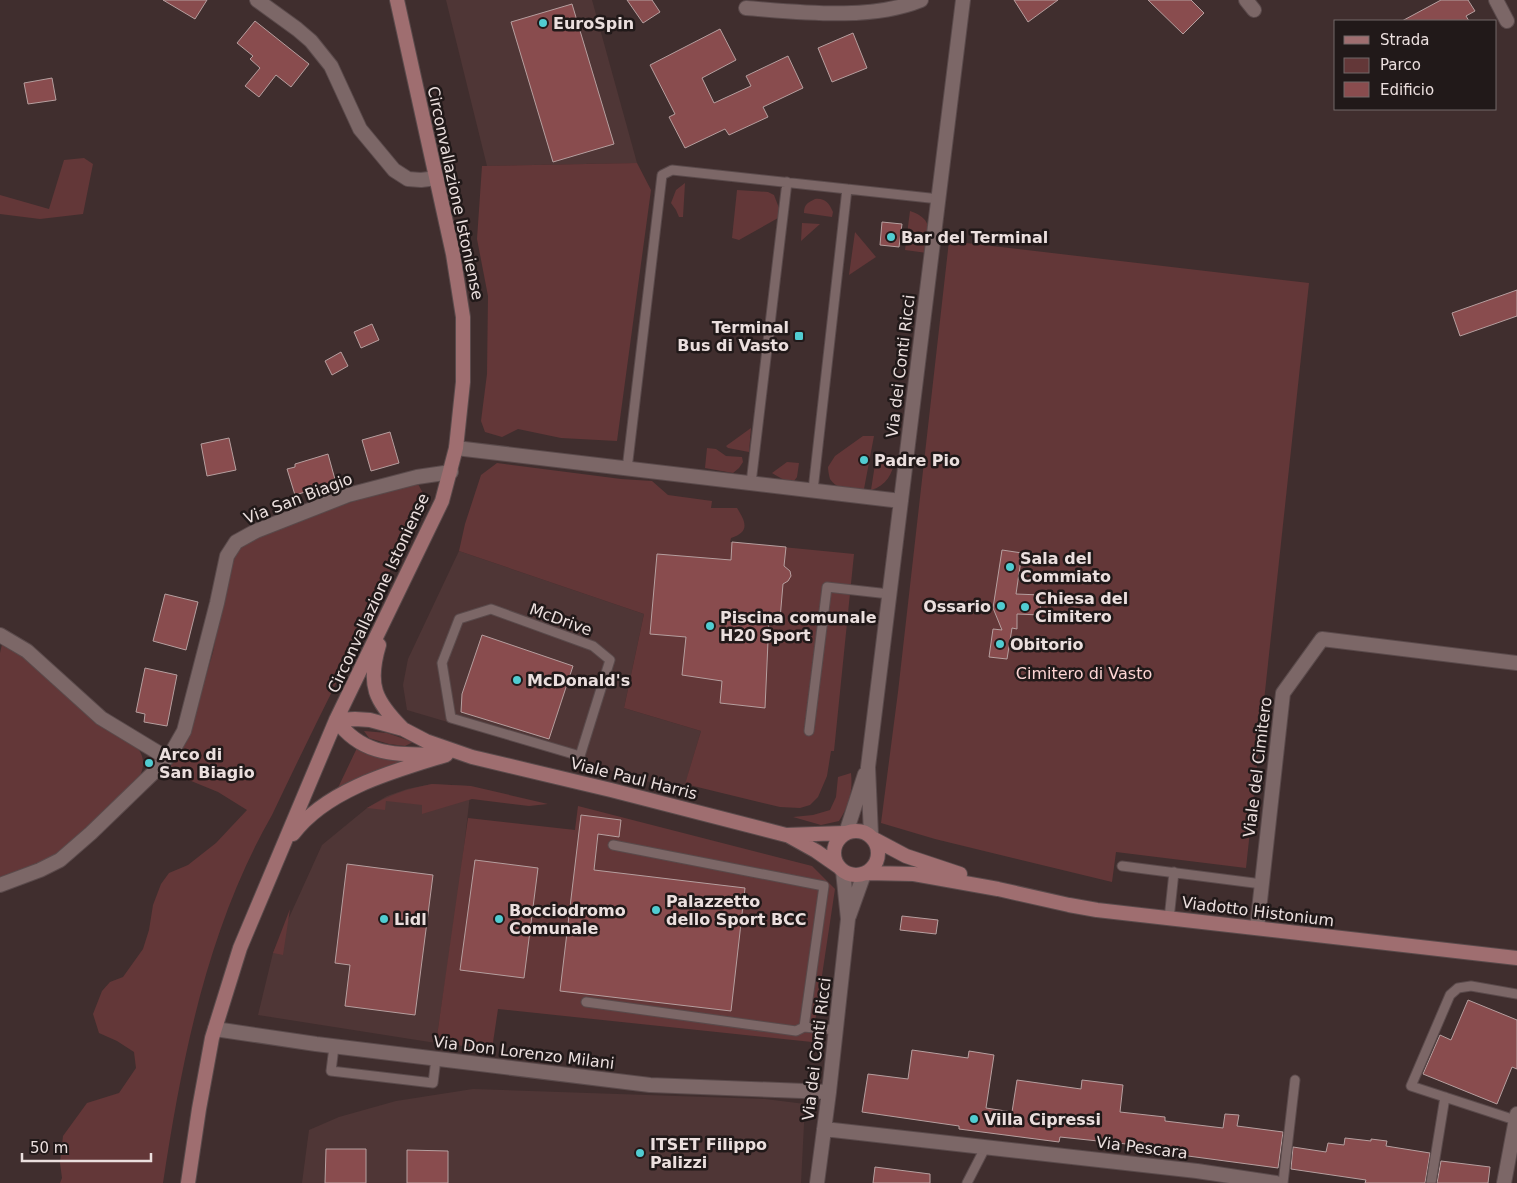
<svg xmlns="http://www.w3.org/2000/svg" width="1517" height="1183" font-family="'DejaVu Sans',sans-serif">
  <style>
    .built { fill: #4f3636 }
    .green { fill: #633738 }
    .building { fill: #894c4e; stroke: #b69f9f }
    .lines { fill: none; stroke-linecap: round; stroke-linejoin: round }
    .service-casing { stroke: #5a4a4b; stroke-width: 11 }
    .minor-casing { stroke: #5a4a4b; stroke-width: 16 }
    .secondary-casing { stroke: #5a4a4b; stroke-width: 16 }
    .service { stroke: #7c6767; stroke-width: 9 }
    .minor { stroke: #7c6767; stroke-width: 14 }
    .secondary { stroke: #9f6e70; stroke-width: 14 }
    .poi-dot { fill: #51ccd1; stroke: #211919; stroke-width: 2 }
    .labels { text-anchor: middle; stroke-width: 5; stroke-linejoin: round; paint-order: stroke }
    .poi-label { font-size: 16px; font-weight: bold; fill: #ebdfde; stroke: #211919; text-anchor: start }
    .street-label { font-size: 16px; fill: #ebdfde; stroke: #211919 }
    .park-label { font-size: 16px; fill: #fdd5d4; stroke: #211919 }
  </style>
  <rect width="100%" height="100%" fill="#402e2e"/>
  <path class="built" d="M446,0h146l45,163 -150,3z
    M459,551l185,63 -20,94 77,23 -18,61 -276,-82 -4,-25 5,-26z
    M432,784l39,2 -11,96 -24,161 -178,-28 15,-62 49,-108 45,-37 20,-12 20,-7z
    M473,1089l292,10 40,5 -4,79h-499l7,-53 30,-13 57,-16z"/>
  <path class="green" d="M84,158l9,6 -10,50 -43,5 -40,-5v-19l49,14 15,-49z
    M637,163l14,27 -34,251 -56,-3 -43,-9 -16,8 -17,-5 -4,-11 6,-47 1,-78 -11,-57 5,-73z
    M685,183l-2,34h-4l-3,-7 -5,-7 5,-13z
    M737,190l31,2 6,3 5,13 -1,10 -39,22 -7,-2z
    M815,199c10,-1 14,4 18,13l-1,5 -28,-4c0,-8 3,-10 11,-14z
    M910,211c24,8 19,21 17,42l-22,-3z
    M802,223l18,1 -19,17z
    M855,232l21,25 -27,18z
    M949,241l360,42 -63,585 -130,-16 -4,30 -177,-43 -54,-16 17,-131z
    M751,428l-2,24 -21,-4 -2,-2z
    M863,436h11l-10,53c-10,3 -27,1 -34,-10 -1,-3 -2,-9 -2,-12l7,-11z
    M707,448l9,1 10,7 16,1 1,5 -4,6 -6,5 -28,-5z
    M876,458h19c-2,16 -9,28 -24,32z
    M787,462l12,1 -2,14 -3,4c-9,0 -14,-3 -22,-8z
    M497,463l124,16 31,2 16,14 44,6 -1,7h26c9,14 13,24 -6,30l-1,4 124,12 -20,197h-3l-4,25 -9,21 -8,8 -10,3 -20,-1 -95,-23 16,-53 -77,-23 20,-94 -185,-63 6,-27 16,-49z
    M418,484l7,13c-19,35 -34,73 -51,110 -34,69 -69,138 -102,208 -64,111 -90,243 -109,368h-103l2,-5 -2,-15 3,-27 24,-33 32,-10 17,-25 -2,-16 -17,-11 -18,-8 -6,-19 9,-23 8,-9 13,-5 20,-28 6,-19 4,-25 8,-21 8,-11 19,-8 28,-22 31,-33 -29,-18 -39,-16 -22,-4 29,-29 27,-91 15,-80 12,-25 23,-12 48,-19 73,-25z
    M3,640l136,110c6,9 5,18 0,28l-85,79 -54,22v-226z
    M364,731l23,2 26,9 -8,4 -16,-2 -20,-6z
    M357,748c19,10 37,13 57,15l-78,29z
    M851,773c2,19 -2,33 -12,48l-18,4 -28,-8 20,-2 17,-5 6,-13 2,-20z
    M432,784l39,2 77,18 -19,2 -57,-7 -50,15v-9l-36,-4 -1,9 -18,-2c22,-13 39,-19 65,-24z
    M578,806l234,60 23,23 -23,153 -314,-33 -6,40 -56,-6 32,-225 107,12z
    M290,909l-7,46 -10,-2z"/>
  <path class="building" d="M163,0h44l-12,19z
    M627,0h25l8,12 -17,11z
    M1014,0h44l-30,22z
    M1148,0h43l13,13 -21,21z
    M1441,0h27l7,11 -9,5 3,5h-67z
    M572,4l42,140 -61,18 -42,-140z
    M255,21l54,43 -18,23 -15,-12 -17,22 -14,-11 15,-18 -10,-9 3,-3 -16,-13z
    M720,29l16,31 -34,18 12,25 37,-17 -5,-10 42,-20 15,32 -40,19 5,10 -39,18 -4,-6 -40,19 -16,-31 6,-3 -25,-49z
    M853,33l14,35 -35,14 -14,-34z
    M52,78l4,22 -28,4 -4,-21z
    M882,222l20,2 -3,23 -19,-2z
    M1517,290v26l-57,20 -8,-23z
    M372,324l7,16 -18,8 -7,-16z
    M341,352l7,14 -16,9 -7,-14z
    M390,432l9,31 -28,8 -9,-31z
    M229,438l7,32 -29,6 -6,-32z
    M328,454l8,29 -41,12 -8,-26 8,-2v-3z
    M732,542l54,5 -2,19 6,5 1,5 -3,5 -5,3 -3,35h-11l-4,89 -45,-5 2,-22 -40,-6 4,-38 -36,-3 7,-80 74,6z
    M1002,550l20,3 -6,41 25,1 -1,20 -23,-1v15l-5,-1 -5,31 -18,-2 4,-28 9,1 -9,-22z
    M165,594l33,8 -12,48 -33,-9z
    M482,635l91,31 -24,73 -88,-27 1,-18z
    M145,668l32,7 -10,51 -23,-4 1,-8 -9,-2z
    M581,815l40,5 -2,17 -21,-3 -4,36 151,18 -14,123 -171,-20z
    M475,860l63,8 -14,110 -64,-8z
    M347,864l86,11 -18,140 -70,-9 5,-41 -15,-2z
    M902,916l36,4 -2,14 -36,-4z
    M1468,1000l49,20v49l-5,-2 -15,37 -74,-30 17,-39 11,5z
    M912,1050l56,8 1,-7 25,4 -8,53 26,4 5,-32 64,9 1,-9 41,5 -3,27 45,5v4l58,7 2,-14 14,1 -2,11 46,6 -5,36 -105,-14 1,-5 -114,-12 -1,5 -100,-13v-3l-97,-14 6,-38 40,5z
    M1345,1138l26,3v-2l16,2 -1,5 44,7 -5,30h-60l1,-3 -75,-11 2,-22 33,5 2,-9 16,2z
    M326,1149h40v34h-41z
    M407,1150l41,1v32h-41z
    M1441,1161l49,6 -2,16h-51z
    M875,1167l55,7v9h-57z"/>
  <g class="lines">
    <defs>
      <path id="service" d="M627,469l35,-294 10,-5 267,29
        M751,483l36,-301
        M813,490l34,-301
        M491,609l102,37 17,14 -30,96 -129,-38 -9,-55 17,-44z
        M809,731l18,-144 62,7
        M613,845l211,41 -20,141 32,3
        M1122,866l140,18
        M1169,919l5,-47
        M586,1002l210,29 8,-4
        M334,1047l-3,24 102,12 3,-24
        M1515,1120l-104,-34 39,-91 8,-7 13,-2 46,8
        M967,1183l19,-37
        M1283,1183l12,-103
        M1431,1183l14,-86"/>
      <path id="minor" d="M257,0l40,29 14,12 20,25 29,63 34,41 14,9 13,1 16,-2
        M1246,0l8,10
        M1496,0l11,21
        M746,8c53,4 124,13 175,-8
        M456,448l445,53
        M0,635l27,16 74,67 66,40
        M846,833l19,-59
        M871,835l-3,-68 95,-767
        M0,885l40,-15 20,-10 31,-27 61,-59 20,-22 12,-21 33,-128 10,-47 9,-14 20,-11 92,-36 69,-18 34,-5
        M849,916l15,-42
        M1257,928l26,-235 39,-54 195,24
        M215,1029l101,15 334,41 179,7
        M824,1129l373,42 79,12
        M817,1183l12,-91 19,-173 -5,-48
        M1504,1183l13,-69"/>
      <path id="secondary" d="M379,645c-12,40 -4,56 24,84
        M336,720l19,-1 15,1 33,9 23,12 46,16 139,33 175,45 59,-2
        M336,720c26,35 56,34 96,35
        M834 853a22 22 0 1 1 44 0a22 22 0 1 1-44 0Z
        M293,834c34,-45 101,-63 153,-79
        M789,836l27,15 23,16
        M874,839l32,17 54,18
        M866,873l48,1 84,15 71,16 28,5 420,48
        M188,1183l11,-74 13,-71 28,-90 96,-228 106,-219 14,-53 7,-66v-65l-10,-63 -56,-254"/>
    </defs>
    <use href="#service" class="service-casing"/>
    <use href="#minor" class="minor-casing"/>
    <use href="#secondary" class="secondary-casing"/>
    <use href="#service" class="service"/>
    <use href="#minor" class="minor"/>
    <use href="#secondary" class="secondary"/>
  </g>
  <g class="poi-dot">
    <circle cx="543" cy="23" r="5"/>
    <circle cx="891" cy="237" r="5"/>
    <rect x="794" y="331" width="10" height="10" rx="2.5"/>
    <circle cx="864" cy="460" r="5"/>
    <circle cx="1010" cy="567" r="5"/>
    <circle cx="1001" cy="606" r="5"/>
    <circle cx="1025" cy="607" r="5"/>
    <circle cx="710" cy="626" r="5"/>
    <circle cx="1000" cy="644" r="5"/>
    <circle cx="517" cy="680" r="5"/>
    <circle cx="149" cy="763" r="5"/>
    <circle cx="656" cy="910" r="5"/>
    <circle cx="384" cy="919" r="5"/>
    <circle cx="499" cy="919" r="5"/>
    <circle cx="974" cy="1119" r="5"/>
    <circle cx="640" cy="1153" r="5"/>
  </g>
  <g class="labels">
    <g class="poi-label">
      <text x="553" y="29">EuroSpin</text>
      <text x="901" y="243">Bar del Terminal</text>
      <text x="789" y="333" text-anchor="end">Terminal<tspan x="789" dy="18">Bus di Vasto</tspan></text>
      <text x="874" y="466">Padre Pio</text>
      <text x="1020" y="564">Sala del<tspan x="1020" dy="18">Commiato</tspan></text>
      <text x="1035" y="604">Chiesa del<tspan x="1035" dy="18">Cimitero</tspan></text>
      <text x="991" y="612" text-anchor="end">Ossario</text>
      <text x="720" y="623">Piscina comunale<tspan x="720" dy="18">H20 Sport</tspan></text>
      <text x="1010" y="650">Obitorio</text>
      <text x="527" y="686">McDonald's</text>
      <text x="159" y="760">Arco di<tspan x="159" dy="18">San Biagio</tspan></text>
      <text x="666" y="907">Palazzetto<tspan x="666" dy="18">dello Sport BCC</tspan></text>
      <text x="509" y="916">Bocciodromo<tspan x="509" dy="18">Comunale</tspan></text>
      <text x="394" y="925">Lidl</text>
      <text x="984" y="1125">Villa Cipressi</text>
      <text x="650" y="1150">ITSET Filippo<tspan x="650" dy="18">Palizzi</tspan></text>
    </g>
    <g class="street-label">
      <text transform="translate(456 193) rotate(78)" y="6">Circonvallazione Istoniense</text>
      <text transform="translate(900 366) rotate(-83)" y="6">Via dei Conti Ricci</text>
      <text transform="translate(298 498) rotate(-21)" y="6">Via San Biagio</text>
      <text transform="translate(378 593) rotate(-65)" y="6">Circonvallazione Istoniense</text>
      <text transform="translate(561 619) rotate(20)" y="6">McDrive</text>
      <text transform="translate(1257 767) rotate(-83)" y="6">Viale del Cimitero</text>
      <text transform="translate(634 778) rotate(14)" y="6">Viale Paul Harris</text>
      <text transform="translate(1258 911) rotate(7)" y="6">Viadotto Histonium</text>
      <text transform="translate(816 1049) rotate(-83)" y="6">Via dei Conti Ricci</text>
      <text transform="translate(524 1052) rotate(7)" y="6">Via Don Lorenzo Milani</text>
      <text transform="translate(1142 1147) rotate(7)" y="6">Via Pescara</text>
    </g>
    <g class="park-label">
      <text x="1084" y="679">Cimitero di Vasto</text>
    </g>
  </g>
  <rect x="1334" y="20" width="162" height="90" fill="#211919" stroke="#726868"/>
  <rect x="1344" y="36" width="25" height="8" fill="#9f6e70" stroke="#726868"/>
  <text x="1380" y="45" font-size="15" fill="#ebdfde">Strada</text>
  <rect x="1344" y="58" width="25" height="15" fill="#633738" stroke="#726868"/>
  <text x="1380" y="70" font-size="15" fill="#ebdfde">Parco</text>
  <rect x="1344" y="82" width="25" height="15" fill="#894c4e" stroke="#726868"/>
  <text x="1380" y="95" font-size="15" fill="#ebdfde">Edificio</text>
  <path d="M22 1153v8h129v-8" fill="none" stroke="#ebdfde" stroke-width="2.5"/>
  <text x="30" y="1153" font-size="15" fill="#ebdfde" stroke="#211919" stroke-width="4" paint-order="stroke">50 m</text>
</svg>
